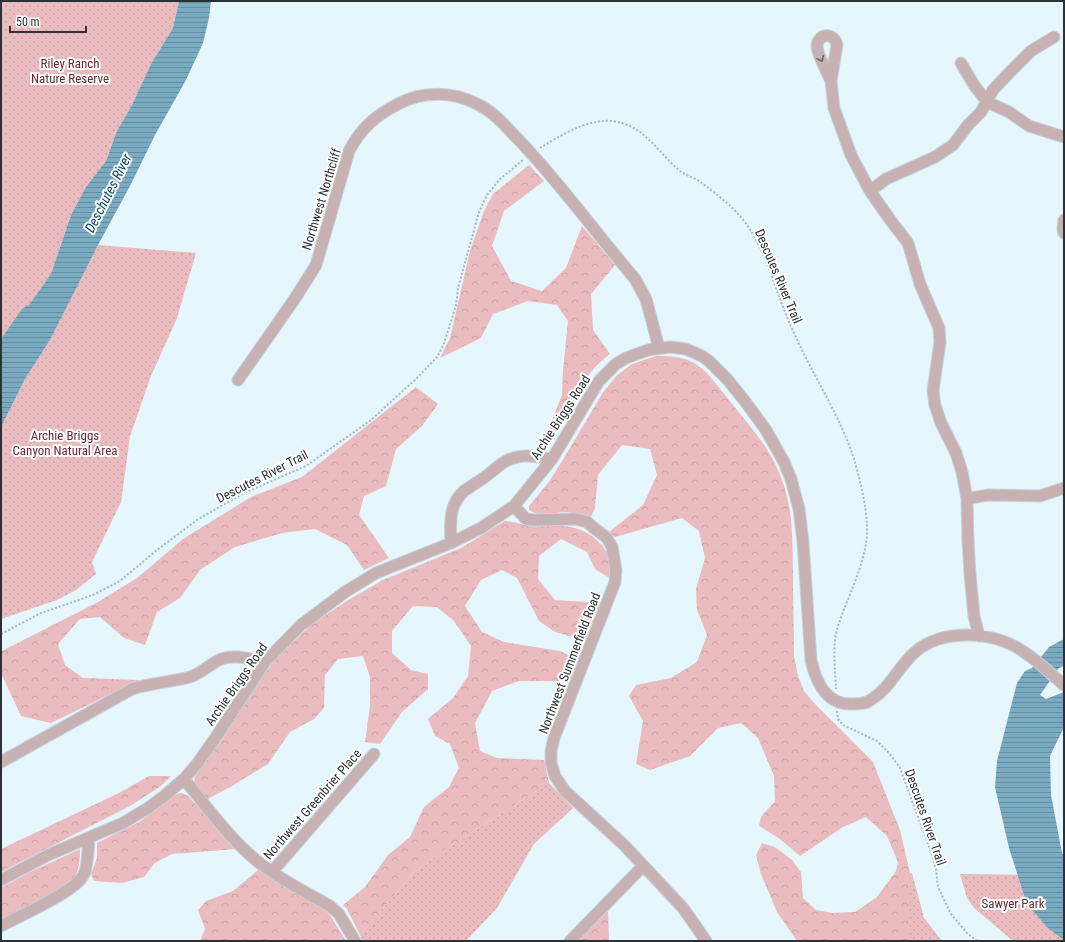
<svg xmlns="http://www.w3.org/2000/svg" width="1065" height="942" font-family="'Roboto Condensed',sans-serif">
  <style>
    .green { fill: url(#green-dots) }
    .forest { fill: url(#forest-crowns) }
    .water { fill: url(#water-rules) }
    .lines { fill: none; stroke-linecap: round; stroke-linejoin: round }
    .minor-casing { stroke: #c4d3d9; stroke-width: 13 }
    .path { stroke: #a9b5bb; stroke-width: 2; stroke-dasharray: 2 2; stroke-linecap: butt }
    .minor { stroke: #c8b1b2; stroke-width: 11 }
    .oneway { stroke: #6a6466 }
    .labels { text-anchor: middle; stroke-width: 4; stroke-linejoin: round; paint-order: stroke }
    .park-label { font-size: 13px; fill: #6a2a34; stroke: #fff }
    .street-label { font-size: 13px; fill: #2b3134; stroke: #fff }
    .water-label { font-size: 14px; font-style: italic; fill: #034961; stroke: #fff }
  </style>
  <defs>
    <pattern id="green-dots" width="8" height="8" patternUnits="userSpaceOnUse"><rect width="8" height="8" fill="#eabcbf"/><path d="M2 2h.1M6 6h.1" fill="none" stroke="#c9a2a5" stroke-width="1.8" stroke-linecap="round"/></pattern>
    <pattern id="forest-crowns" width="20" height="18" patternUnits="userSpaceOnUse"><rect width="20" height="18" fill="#eabcbf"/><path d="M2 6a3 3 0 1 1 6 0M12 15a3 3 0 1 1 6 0" fill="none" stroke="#c9a2a5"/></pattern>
    <pattern id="water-rules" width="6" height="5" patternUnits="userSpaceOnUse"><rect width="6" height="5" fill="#7aabc1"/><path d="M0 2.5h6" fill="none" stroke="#648c9e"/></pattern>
  </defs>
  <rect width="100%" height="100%" fill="#e6f6fd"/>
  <path class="green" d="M1,1h178l-6,27 -22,36 -19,41 -15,26 -11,30 -20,26 -15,28 -20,59 -50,72z
    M98,245l98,8 -19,65 -26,58 -21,60 -9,66 -29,60 4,12 -20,16 -19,10 -56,19v-192l24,-48 25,-39z
    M549,783l24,25 -39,36 -37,64 -31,33h-103l-3,-6 53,-62 31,-23z
    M910,873h2l12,45 18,23h-32z
    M960,874l75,1 29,61v5h-51l-39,-33 -7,-10z"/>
  <path class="forest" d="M529,165l15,16 -40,30 -12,35 19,35 31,10 24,-23 16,-42 33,39 -24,29 2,36 17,24c-28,20 -45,59 -61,89v-15l13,-33 1,-25 5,-49 -11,-16 -29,-4 -35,13 -12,24 -41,20 10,-20 20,-87 14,-40 9,-17z
    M656,356c42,-1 49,14 73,44 17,22 38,44 49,70 16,37 14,65 15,104 0,27 1,54 1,82l4,20 6,15 12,14 57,57 27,68 10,43v68h-113l-20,-29 -16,-38 -5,-19 6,-12 13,4 17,13 9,12 2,26 13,12 16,3 23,-1 22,-15 19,-26 2,-9 -11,-26 -21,-19 -23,10 -43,29 -20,-17 -21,-13 2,-9 14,-16 -1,-25 -16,-38 -17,-15 -23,5 -28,28 -40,14 -14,-6 7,-43 -14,-25 7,-11 35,-7 26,-16 10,-27 -10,-25 -1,-21 9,-31 -6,-27 -17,-13 -67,19 -6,-5 34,-27 14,-30 -7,-26 -28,-4 -24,30 -3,33 -5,11c-7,-3 -16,-6 -24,-7 -14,0 -24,7 -37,-2v-4l20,-24 18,-29 35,-59 14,-18 16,-12z
    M416,387l22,17 -16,22 -26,23 -10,37 -22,10 -5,19 30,43 -25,12 -17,-25 -32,-16 -33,4 -47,14 -35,23 -20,28 -23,14 -12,33 -21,-7 -24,-21 -20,2 -22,25 7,21 18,13 56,2 -88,43 -30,-7 -20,-43 1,-22 96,-49 39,-24 46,-39 68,-42 51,-20z
    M505,521c7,0 14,3 21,4 12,3 25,0 37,1 27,1 54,25 48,53l-16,-10 -8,-17 -26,-13 -22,17 -1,23 17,21 48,3 -16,38 -32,-9 -16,-11 -22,-43 -15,-8 -21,10 -16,26 17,26 22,10 56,9 19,9 -9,21h-51l-27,10 -17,32 5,28 17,7 47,2 5,23 -105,67 -31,23 -53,62 -13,-26 -4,-4 22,-18 23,-32 22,-18 14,-30 25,-20 10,-19 -9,-24 -15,-8 -7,-17 25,-21 15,-22 3,-30 -17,-25 -17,-14 -24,-1 -21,25v22l19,17 17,4v15l-26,23 -22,32 -15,-2 5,-36v-29l-7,-21 -25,3 -13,16 -1,33 -10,11 -24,13 -22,32 -36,22 -26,14c-6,-7 -14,-13 -11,-23l26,-38 35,-55 21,-26 34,-33 37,-25 35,-20 78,-32z
    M149,776h22l-10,10 -31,20 -129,66v-23l118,-56z
    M182,793l6,3 48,53 -64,5 -17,9 -11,14 -22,6 -28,-2 -3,-7 6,-16v-15l42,-21 25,-18 12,-10z
    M80,849c0,17 -2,27 -14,39l-65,31v-31l27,-15z
    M258,870l64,37 8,8 16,26h-146l5,-12 -7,-19 8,-9 27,-10z
    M608,911l1,30h-29l-1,-1z"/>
  <path class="water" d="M179,1h32l-2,17 -6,25 -17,37 -31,55 -25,51 -32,59 -48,95 -25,39 -24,48v-88l21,-30 7,-4 22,-31 20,-59 15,-28 20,-26 11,-30 15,-26 19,-41 22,-36z
    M1064,639v27l-5,2 -19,27 6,4 18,-7v35l-14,29 1,39 11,58 2,2v85l-16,-12 -21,-24 -18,-56 -14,-61 2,-26 20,-78 8,-12 7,-3 17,-21z"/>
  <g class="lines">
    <defs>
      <path id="minor" d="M961,63l13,22 13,17 22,10 20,14 35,11
        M831,81c-4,-9 -14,-27 -14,-35 1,-13 17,-14 20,-1l-6,36 3,27 17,47 19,36 21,30 17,22 12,41 19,44 1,14 -7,49 2,14 6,18 15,30 6,19 5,27 1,42 2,33 4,42 5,20
        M870,191l16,-12 49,-22 18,-12 15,-20 13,-13 12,-22 17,-18 21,-21 23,-14
        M1064,220l-1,9 1,4
        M238,380l58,-83 20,-32 33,-114c12,-23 26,-35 49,-47 25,-13 54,-13 79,0 15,7 26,19 37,31 20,20 38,42 56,64 22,27 43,54 65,80l11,20 13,49
        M967,499l20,-4 53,1 24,-8
        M514,506l12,13 7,1 43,-1 11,3 7,6 13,10 5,9 4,23 -1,12 -61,156 -3,13v12l4,13 10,15 59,54 59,63 23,33
        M451,543c-1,-19 -2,-39 13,-52 7,-5 14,-9 21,-14 11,-8 19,-18 33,-20 11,-3 23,1 34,2
        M1,762l131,-73c19,-6 39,-7 58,-12 10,-3 18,-11 27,-16 14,-8 33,-2 48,1
        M184,779c26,32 54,71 88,93 19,13 39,23 58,34l9,8 16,27
        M272,872l102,-118
        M1,880l47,-25 75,-32 25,-15 15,-11 21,-18 13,-15 19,-27 49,-75 36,-37 44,-33 31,-19 75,-30 30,-15 33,-22 38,-47 47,-78 17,-17 10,-6 22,-8 22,-3 16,2 16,7 7,5 19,19 16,20 22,30 18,32 7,17 8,30 4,33 8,118c5,22 15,45 41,44 7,0 14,0 20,-5 18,-11 27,-33 43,-47 29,-24 79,-21 109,0 14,9 27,22 40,33
        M1,926c18,-10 75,-34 83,-52 4,-8 4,-26 5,-36
        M570,941l73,-75"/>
    </defs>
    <use href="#minor" class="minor-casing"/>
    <path class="path" d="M540,148c21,-13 47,-29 72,-27 33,4 45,31 68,50 7,5 16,7 23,13 15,11 33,25 44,41 21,31 30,71 46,106 19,43 47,84 61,128 6,20 12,46 13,66 2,33 -19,70 -29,101 -6,19 -3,43 -2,63
      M1,634l40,-21 52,-18 27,-14 37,-31 40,-30 47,-27 62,-27 65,-46 45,-41 21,-22 6,-11 13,-40 2,-18 21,-76 8,-17 13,-16 23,-19
      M837,711l1,8 5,6 34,16 13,13 10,14 31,84 5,17 2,18 13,27 16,19 10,8"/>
    <use href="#minor" class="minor"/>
  </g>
  <defs><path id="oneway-chevron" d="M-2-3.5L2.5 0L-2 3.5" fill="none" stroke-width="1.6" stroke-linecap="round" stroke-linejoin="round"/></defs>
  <use class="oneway" href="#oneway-chevron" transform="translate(821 59) rotate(66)"/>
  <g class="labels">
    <g class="park-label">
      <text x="70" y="68">Riley Ranch<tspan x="70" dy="15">Nature Reserve</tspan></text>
      <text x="65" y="440">Archie Briggs<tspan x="65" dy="15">Canyon Natural Area</tspan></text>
      <text x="1013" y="908">Sawyer Park</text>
    </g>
    <g class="street-label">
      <text transform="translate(321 199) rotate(-73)" y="5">Northwest Northcliff</text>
      <text transform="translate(779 276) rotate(67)" y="5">Descutes River Trail</text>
      <text transform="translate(560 417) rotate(-57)" y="5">Archie Briggs Road</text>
      <text transform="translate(262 476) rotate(-27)" y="5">Descutes River Trail</text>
      <text transform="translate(569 663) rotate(-69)" y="5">Northwest Summerfield Road</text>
      <text transform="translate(236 684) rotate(-55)" y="5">Archie Briggs Road</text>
      <text transform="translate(312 804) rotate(-49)" y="5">Northwest Greenbrier Place</text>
      <text transform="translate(926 817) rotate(71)" y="5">Descutes River Trail</text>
    </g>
    <g class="water-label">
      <text transform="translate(108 193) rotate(-63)" y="5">Deschutes River</text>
    </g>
  </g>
  <rect width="1065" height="942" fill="none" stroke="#2b3134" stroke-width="4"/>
  <path d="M10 26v6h76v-6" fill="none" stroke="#2b3134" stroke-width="2"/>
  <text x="16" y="26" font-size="12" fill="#2b3134" stroke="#ffffff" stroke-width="3" paint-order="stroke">50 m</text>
</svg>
